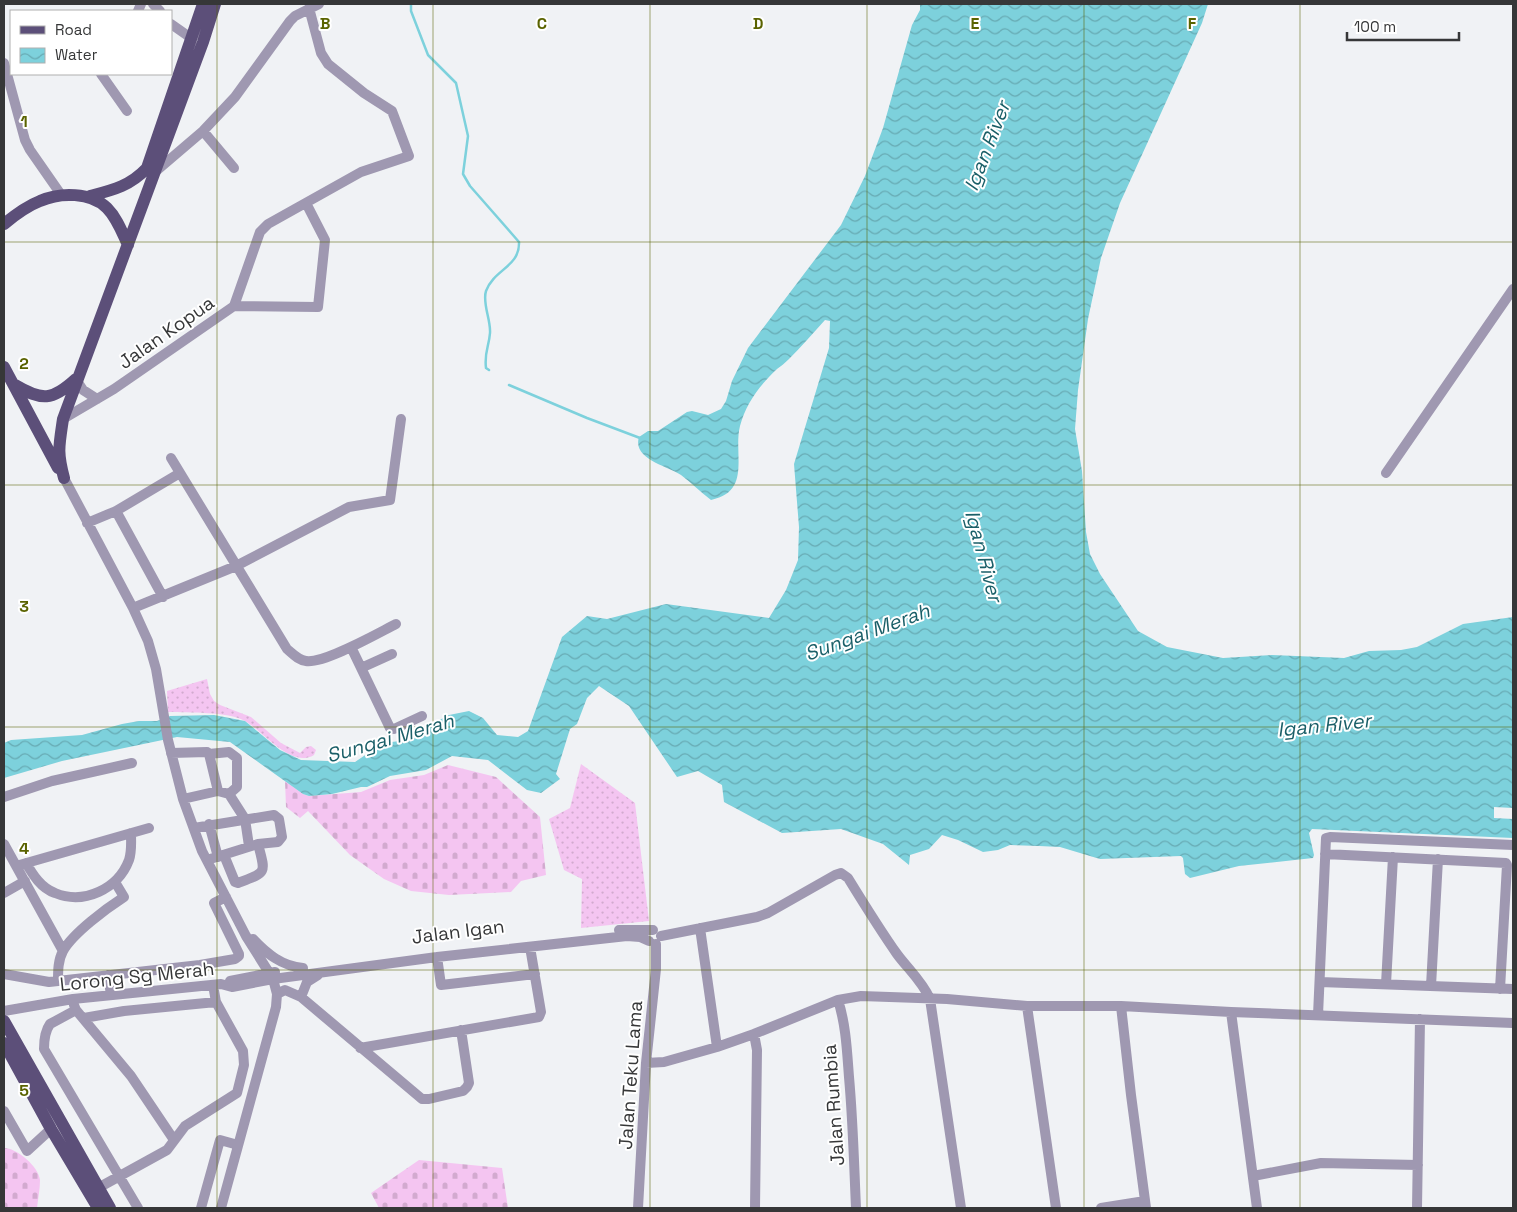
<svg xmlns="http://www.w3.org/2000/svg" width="1517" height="1212" font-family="'Space Grotesk',sans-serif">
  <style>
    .grass { fill: url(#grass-dots) }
    .cemetery { fill: url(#cemetery-stones) }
    .water { fill: url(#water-waves) }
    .pier { fill: #f0f2f5 }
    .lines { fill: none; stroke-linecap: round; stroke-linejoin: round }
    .stream { stroke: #7dd1dc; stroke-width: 2.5 }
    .minor { stroke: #9f98b1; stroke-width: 10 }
    .major { stroke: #5c4f79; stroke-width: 12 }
    .grid { fill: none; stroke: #5a6300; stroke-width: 1; stroke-opacity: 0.55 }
    .labels { text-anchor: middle; stroke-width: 4; stroke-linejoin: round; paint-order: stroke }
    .street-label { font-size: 19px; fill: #363738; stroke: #fff }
    .water-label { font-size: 20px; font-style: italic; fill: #1a5f68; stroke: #fff }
    .grid-label { font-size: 16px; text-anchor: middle; font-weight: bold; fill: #5a6300; stroke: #fff; stroke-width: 4; stroke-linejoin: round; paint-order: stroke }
  </style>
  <defs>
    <pattern id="grass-dots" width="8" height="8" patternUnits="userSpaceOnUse" patternTransform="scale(1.25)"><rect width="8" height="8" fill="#f4c5f1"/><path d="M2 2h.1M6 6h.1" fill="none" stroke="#d2aacf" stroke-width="1.8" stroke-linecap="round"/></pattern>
    <pattern id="cemetery-stones" width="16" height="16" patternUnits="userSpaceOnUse" patternTransform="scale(1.25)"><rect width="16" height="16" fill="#f4c5f1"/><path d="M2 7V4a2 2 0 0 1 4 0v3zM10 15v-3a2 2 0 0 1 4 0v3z" fill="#d2aacf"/></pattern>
    <pattern id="water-waves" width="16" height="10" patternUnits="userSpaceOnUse" patternTransform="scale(1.25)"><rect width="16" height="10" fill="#7dd1dc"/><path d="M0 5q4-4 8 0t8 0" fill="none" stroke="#67aab3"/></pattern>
  </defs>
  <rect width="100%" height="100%" fill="#f0f2f5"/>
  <path class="grass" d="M207,679l3,15 4,7 6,4 31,12 30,26 19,10 6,-6 5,-1 5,4 -2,5c-23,14 -51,-24 -69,-34 -18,-10 -56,-8 -77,-9l-1,-21z
    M581,764l54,39 14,118 -68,7 1,-49 -18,-9 -15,-51 21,-11z"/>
  <path class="cemetery" d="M448,765l48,12 44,40 6,58 -25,6 -10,11 -62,3 -38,-4 -27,-12 -34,-24 -42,-44 -8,7 -14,-11 -1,-26 18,13 6,2 52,-4 29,-12 34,-5z
    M4,1148c13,0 35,19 36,32 0,9 -2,19 -3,28h-33z
    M419,1160l83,8 6,40h-129l-8,-15z"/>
  <path class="water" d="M920,4h288l-6,19 -82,180 -19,55 -13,61 -10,71 -3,39 7,42 4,61 4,22 10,20 38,57 29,16 56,11 49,-3 72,3 25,-7 32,-1 16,-3 46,-23 50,-7v221l-201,-9 -3,4 5,22 -1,3 -74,8 -49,12 -5,-4 -2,-16 -2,-2 -81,3 -40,-12 -21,-1 -29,-1 -12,5 -15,2 -25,-12 -16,-5 -13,14 -19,6 -1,10 -26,-21 -42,-15 -59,4 -58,-31 -2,-17 -24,-14 -21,6 -48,-71 -30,-20 -12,12 -10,26 -7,5 -14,45 4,5 -19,14 -14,-3 -39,-30 -36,-4 -26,14 -36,6 -23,11h-6l-29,7 -23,2 -6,-2 -73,-52 -53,-5 -115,24 -58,17v-35l7,-3 71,-5 40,-11 17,-3h18l13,-5 44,-1 31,6 35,29 21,10 54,2 28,-19 17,-2 49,-26 20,-4 14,7 14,17 21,2 10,-6 34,-94 25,-21 20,3 59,-15 103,14 17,-28 12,-30 1,-33 -5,-63 35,-116 1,-27 -5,-1c-12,13 -24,27 -36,39 -4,4 -8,7 -12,10 -17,16 -31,34 -37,57 -7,27 12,66 -29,74 -11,-8 -19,-17 -30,-25 -13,-9 -49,-16 -42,-38l9,-6h10l29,-19 5,-1 16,4 13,-6 5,-8 6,-20 16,-33 93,-123 24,-49 18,-48 29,-103 8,-15z"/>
  <path class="pier" d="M1494,807l19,1v11l-19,-1z"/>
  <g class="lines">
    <path class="stream" d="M411,4v7l17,44 28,28 12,53 -5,38 7,12 49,56c1,25 -25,27 -33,49 -4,12 5,29 4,42 -1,14 -6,19 -4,35l3,2
      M509,385l78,33 53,20"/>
    <path class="minor" d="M153,4l7,7
      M138,11l3,-7
      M171,24l20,14
      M4,63l21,77 5,10 32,46
      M101,74l26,37
      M203,131l31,37
      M155,172l48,-41 32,-34 55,-76 5,-5 24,-12
      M234,306l26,-74 8,-8 93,-52 48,-16 -17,-45 -28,-18 -36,-29 -7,-11 -12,-45
      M77,381l6,9 14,9
      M63,419l51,-30 120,-83 84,1 7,-67 -19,-37
      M171,458l116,191c6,5 11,11 19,12 18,3 72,-28 90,-37
      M1386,473l127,-184
      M64,478l69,130 15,33 8,28 12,71 15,59 19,52 44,85 27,43 4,15 -1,13 -55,201
      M116,511l47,86
      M87,523l29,-12 64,-38
      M133,608l103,-42 113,-59 41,-7 11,-81
      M351,647l39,81 4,1 28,-13
      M361,668l31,-14
      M171,753l36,-1 2,2 9,37
      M209,754l20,-2 8,6v29l-8,7
      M4,797l48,-16 80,-18
      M183,799l35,-8 11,3 16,25 4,27
      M209,824l9,33
      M194,828l80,-13 5,4 3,18 -4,5 -20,2 -51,16
      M4,844l59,107
      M1325,854l181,9 1,2 -7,124
      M224,855l11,27 3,1c29,-11 28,-9 20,-39
      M26,863c7,12 15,25 29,30 29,12 63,-4 74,-33 3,-9 2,-18 2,-27
      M16,866l133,-38
      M4,893l21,-12
      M700,928l17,119
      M619,930h34
      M661,936l96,-19 11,-4 67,-38 6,-2 7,5c16,26 32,52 49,76 11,15 25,27 33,45l31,209
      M253,939c14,15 29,27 50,29
      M437,957l4,28 94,-11
      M4,974l45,8 151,-17 35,-6 4,-3v-2l-25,-51 12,-6
      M108,975l3,20
      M58,981c0,-10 0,-21 5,-30 10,-18 44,-43 61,-54l-9,-15
      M230,981l45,-9
      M1320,982l193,7
      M1386,984l7,-127
      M1431,986l7,-127
      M277,994l8,-4 16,7 121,102h7l34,-8 4,-4 2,-4 -8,-53
      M301,997l6,-15 11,-7
      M838,1000c8,25 9,51 11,77 4,44 5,87 7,131
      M74,1005l2,5 55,66 43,64
      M1027,1006l29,202
      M1121,1006l10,89 15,113
      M76,1010l-26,14c-5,7 -6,17 -6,25l94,159
      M4,1011l69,-12 148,-15 11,3 41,-8 164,-22 190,-21 13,1 9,4
      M1231,1012l26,196
      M1318,1015l8,-177 4,-1 183,8
      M84,1018l40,-7 92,-9
      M754,1034l3,16 -2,158
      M360,1048l179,-31 2,-5 -11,-65
      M646,1063l18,-1 53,-15 37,-13 84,-34 23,-4 86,3 80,7h94l110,6 282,11
      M4,1111l23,40 24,-22
      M1253,1176l68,-13 97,2
      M98,1188l69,-38 18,-24 52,-33 7,-28 -1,-14 -27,-49 -3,-17
      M201,1208l19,-68 18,5
      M638,1208l8,-145 10,-94v-25
      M1101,1208l44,-7
      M1417,1208l3,-189"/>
    <path class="major" d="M90,196c23,-6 40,-10 57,-28l56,-164
      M4,224c11,-9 23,-18 36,-23 20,-9 51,-9 67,7 10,10 15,24 21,37
      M4,367l54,101
      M15,385c27,16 37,16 61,-6
      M64,478c-7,-26 -5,-32 -1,-59l140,-377 12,-38
      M4,1021l106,187
      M4,1043l47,86 47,79"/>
  </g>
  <path class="grid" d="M217,4v1204M433,4v1204M650,4v1204M867,4v1204M1084,4v1204M1300,4v1204M4,242h1509M4,485h1509M4,727h1509M4,970h1509"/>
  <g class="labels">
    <g class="street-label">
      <text transform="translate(166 332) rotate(-35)" y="7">Jalan Kopua</text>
      <text transform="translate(458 931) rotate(-7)" y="7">Jalan Igan</text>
      <text transform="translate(137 976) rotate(-6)" y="7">Lorong Sg Merah</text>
      <text transform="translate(630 1075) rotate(-86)" y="7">Jalan Teku Lama</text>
      <text transform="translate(833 1105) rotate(-94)" y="7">Jalan Rumbia</text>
    </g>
    <g class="water-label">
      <text transform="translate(987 146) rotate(-69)" y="7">Igan River</text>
      <text transform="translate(984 556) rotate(75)" y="7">Igan River</text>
      <text transform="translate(867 632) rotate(-20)" y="7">Sungai Merah</text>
      <text transform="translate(1324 725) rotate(-6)" y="7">Igan River</text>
      <text transform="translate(390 738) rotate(-16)" y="7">Sungai Merah</text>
    </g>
  </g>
  <g class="grid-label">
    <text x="325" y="29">B</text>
    <text x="542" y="29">C</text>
    <text x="758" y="29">D</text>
    <text x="975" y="29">E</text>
    <text x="1192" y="29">F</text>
    <text x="24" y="127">1</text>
    <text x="24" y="369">2</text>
    <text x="24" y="612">3</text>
    <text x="24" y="854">4</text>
    <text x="24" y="1096">5</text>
  </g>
  <rect width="1517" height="1212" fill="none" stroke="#363738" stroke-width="10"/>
  <rect x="10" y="10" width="162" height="65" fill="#ffffff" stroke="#afafaf"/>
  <rect x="20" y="26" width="25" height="8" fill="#5c4f79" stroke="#afafaf"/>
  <text x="55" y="35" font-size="15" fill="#363738">Road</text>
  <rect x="20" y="48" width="25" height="15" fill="url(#water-waves)" stroke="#afafaf"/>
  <text x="55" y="60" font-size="15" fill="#363738">Water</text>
  <path d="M1347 32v8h112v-8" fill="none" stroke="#363738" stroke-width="2.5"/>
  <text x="1354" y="32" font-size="15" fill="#363738" stroke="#ffffff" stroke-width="4" paint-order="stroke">100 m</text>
</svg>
